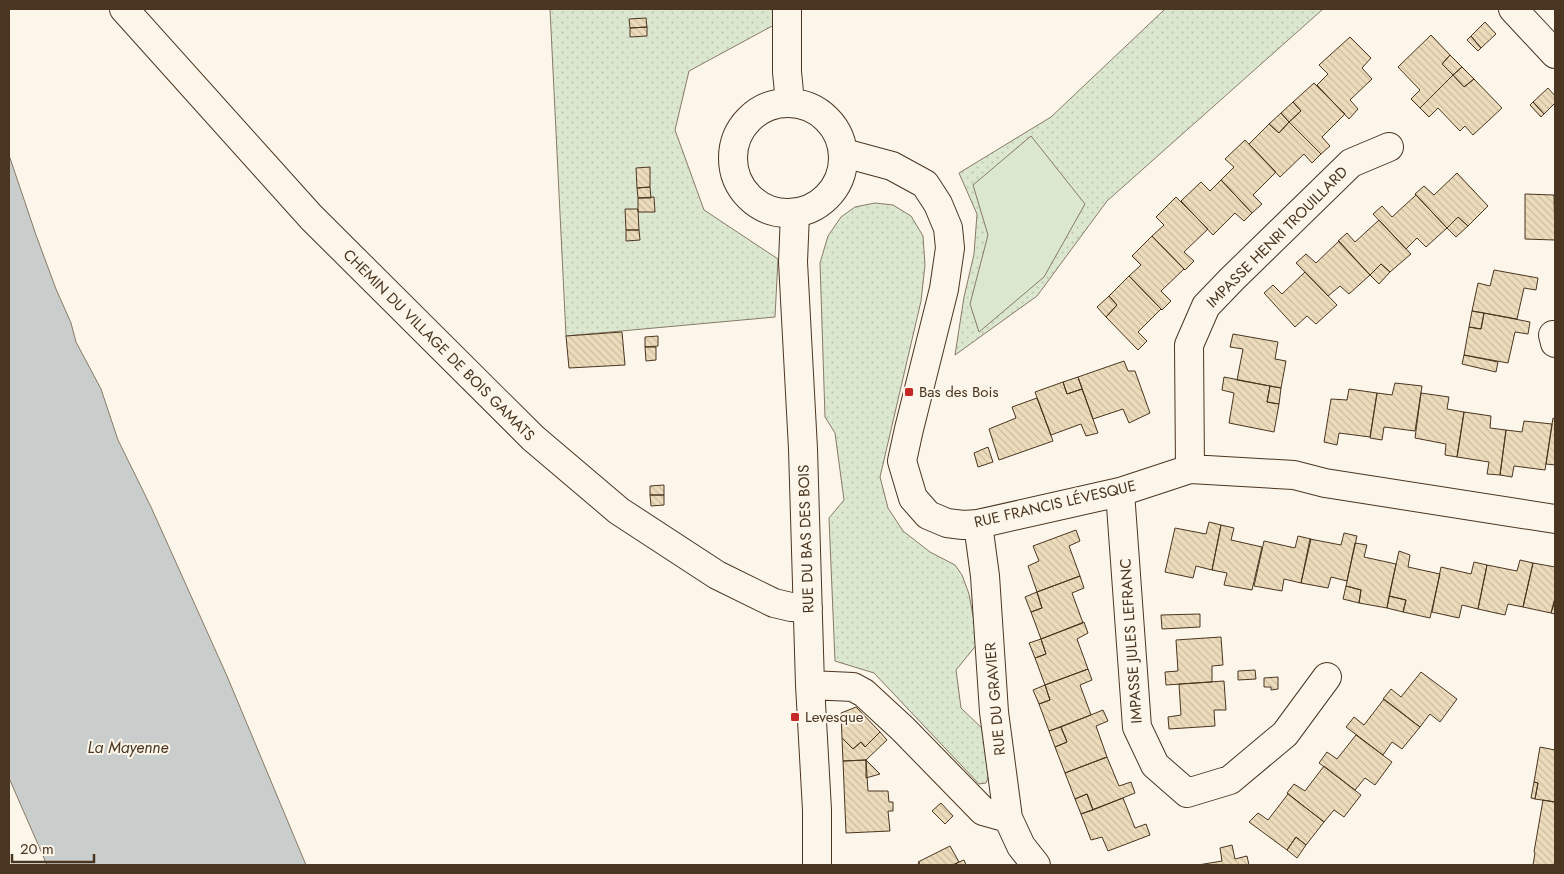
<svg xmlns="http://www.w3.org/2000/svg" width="1564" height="874" font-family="Jost,sans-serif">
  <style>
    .grass { fill: url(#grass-dots); stroke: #887966 }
    .park { fill: #dce7d0; stroke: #887966 }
    .water { fill: #c9cecd; stroke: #887966 }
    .building { fill: url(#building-back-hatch); stroke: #4a3520 }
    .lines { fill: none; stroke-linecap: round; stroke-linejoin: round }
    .minor-casing { stroke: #4a3520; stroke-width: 30 }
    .major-casing { stroke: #4a3520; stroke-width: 30 }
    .minor { stroke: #fbf6e9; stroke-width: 28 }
    .major { stroke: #fbf6e9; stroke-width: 28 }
    .poi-dot { fill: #c62828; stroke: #fbf6e9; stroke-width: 2 }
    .labels { text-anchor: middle; stroke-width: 4; stroke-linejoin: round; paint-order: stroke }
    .street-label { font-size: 15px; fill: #4a3520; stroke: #fbf6e9 }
    .poi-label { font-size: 15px; fill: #4a3520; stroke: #fbf6e9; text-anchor: start }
    .water-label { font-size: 16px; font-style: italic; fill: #4a3520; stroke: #fbf6e9 }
  </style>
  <defs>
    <pattern id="grass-dots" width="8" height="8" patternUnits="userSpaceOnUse" patternTransform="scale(1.25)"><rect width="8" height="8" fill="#dce7d0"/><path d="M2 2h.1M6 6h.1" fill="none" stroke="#bec7b2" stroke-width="1.8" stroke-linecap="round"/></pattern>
    <pattern id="building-back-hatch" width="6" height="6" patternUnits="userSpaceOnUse" patternTransform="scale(1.25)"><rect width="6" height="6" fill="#ecdcbc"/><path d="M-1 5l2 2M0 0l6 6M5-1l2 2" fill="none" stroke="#ccbda1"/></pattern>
  </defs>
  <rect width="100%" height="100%" fill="#fbf6e9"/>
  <path class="grass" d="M550,9h223l1,16 -85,46 -14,59 29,80 74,49 -3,58 -209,19z
    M1165,9h158l-216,192 -70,95 -82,59 9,-58 10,-43 3,-40 -18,-41 92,-56z
    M875,203l18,2 18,11 12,20 2,29 -4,36 -41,176 8,31 15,23 27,21 25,13 7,10 7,19 9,49 -22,27 5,38 25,24 3,43 -3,8 -7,1 -105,-111 -39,-12 -6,-143 15,-18 -9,-67 -10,-16 -5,-154 8,-27 13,-19 14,-10z"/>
  <path class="park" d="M1031,136l54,68 -41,73 -65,55 -9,-28 18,-69 -15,-50z"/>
  <path class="water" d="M9,155l27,80 20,54 15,34 5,19 25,47 17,51 33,67 76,169 79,189h-259l-38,-87z"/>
  <path class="building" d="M646,18l1,9 -17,1 -1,-9z
    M1485,22l11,12 -15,14 -10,-12z
    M647,27v9l-17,1v-9z
    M1431,35l19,20 -8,9 11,11 -33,33 -9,-9 9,-9 -22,-23z
    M1471,36l10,12 -3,3 -11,-11z
    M1350,37l21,21 -9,10 10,11 -22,21 8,9 -9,10 -32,-34 11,-11 -9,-9z
    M1450,55l12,12 -9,8 -11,-11z
    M1462,67l12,12 -10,8 -11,-12z
    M1453,75l11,12 10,-8 28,29 -29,27 -8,-9 -5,5 -22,-23 -9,9 -9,-9z
    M1314,83l31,31 -23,23 8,9 -9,8 -32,-32 12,-11 -8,-9z
    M1548,88l7,8v7l-11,11 -11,-12z
    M1293,102l8,9 -12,11 -8,-9z
    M1533,102l11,12 -3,3 -11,-12z
    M1281,113l8,9 -10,11 -10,-9z
    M1289,122l32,32 -9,9 -8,-9 -24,23 -31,-33 20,-20 10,9z
    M1245,140l31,32 -23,23 9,9 -10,9 -31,-33 13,-13 -9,-8z
    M650,167v20l-13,1 -1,-20z
    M1457,173l31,33 -20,20 -10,-9 -11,11 -32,-34 9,-8 10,9z
    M1221,180l31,33 -8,8 -9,-8 -22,22 -32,-34 20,-19 9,9z
    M650,187l1,11h-13l-1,-10z
    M1525,194l29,1 1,45 -30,-1z
    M1416,195l31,33 -21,19 -9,-9 -11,11 -33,-35 9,-8 10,11z
    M654,197l1,15h-17v-14z
    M1176,197l32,32 -24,23 10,9 -9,9 -33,-34 12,-11 -8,-8z
    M625,209h13l1,21h-13z
    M1458,217l10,9 -12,11 -9,-9z
    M1379,220l32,34 -21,18 -9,-8 -11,11 -32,-34 9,-8 8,9z
    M626,230h13l1,10 -14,1z
    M1152,236l32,33 -23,22 10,10 -9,9 -33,-34 12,-11 -9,-9z
    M1339,241l31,34 -21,19 -9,-8 -12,10 -32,-33 10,-9 10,9z
    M1381,264l9,8 -11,12 -9,-9z
    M1494,270l44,8 -2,12 -12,-2 -7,31 -45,-8 6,-28 12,3z
    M1305,272l32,33 -21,19 -9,-8 -12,11 -31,-34 9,-8 9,9z
    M1129,276l32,33 -23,23 9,9 -9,9 -32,-33 11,-12 -8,-9z
    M1109,296l8,9 -11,12 -9,-10z
    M1472,311l12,2 -3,16 -12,-2z
    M1484,313l46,9 -2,12 -13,-2 -7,31 -44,-8 5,-28 12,2z
    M622,332l3,33 -56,3 -3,-32z
    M1233,334l45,8 -3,17 11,2 -5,27 -44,-8 6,-31 -13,-2z
    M658,336v10l-13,1v-10z
    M645,347h11v13l-10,1z
    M1464,355l34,7 -2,10 -34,-8z
    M1124,361l4,10h7l15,42 -21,10 -6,-14 -30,10 -15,-42z
    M1078,377l4,12 -15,5 -4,-12z
    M1224,377l46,9 -3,16 12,2 -5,28 -45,-9 5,-30 -12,-3z
    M1063,382l4,12 15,-5 16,44 -12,3 -5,-12 -30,11 -16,-43z
    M1395,383l27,3 -7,45 -31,-4 -2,13 -12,-2 7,-45 15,2z
    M1270,386l11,2 -2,16 -12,-2z
    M1349,389l28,4 -7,44 -31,-4 -2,12 -13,-3 7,-43 16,1z
    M1421,393l28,4 -2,12 17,3 -7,45 -12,-2 1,-11 -31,-6z
    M1037,398l16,43 -54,19 -10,-31 27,-11 -4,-11z
    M1464,412l27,4 -1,12 16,2 -6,45 -13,-1 2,-12 -32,-5z
    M1553,418l2,1v46l-9,-1z
    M1524,421l28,3 -7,46 -31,-4 -2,11 -12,-2 6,-45 16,2z
    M988,447l5,15 -15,5 -4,-14z
    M664,485v10h-14v-9z
    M650,495h14v10l-13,1z
    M1209,522l12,3 -9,45 -16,-4 -3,12 -28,-6 10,-44 31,6z
    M1221,525l13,3 -3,12 31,7 -10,43 -28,-5 3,-12 -15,-3z
    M1076,530l4,11 -11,5 11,30 -43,16 -9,-26 11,-5 -6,-15z
    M1344,533l13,3 -10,45 -16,-4 -3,11 -27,-5 9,-44 31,6z
    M1298,536l13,3 -10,44 -17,-4 -2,12 -28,-5 10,-45 31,7z
    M1355,543l12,2 -3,12 32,7 -9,44 -28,-5 2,-13 -15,-4z
    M1399,551l11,4 -2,12 32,7 -10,44 -27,-6 3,-12 -17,-4z
    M1520,560l13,3 -10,44 -15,-3 -3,11 -27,-6 9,-44 30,6z
    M1474,562l13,3 -9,44 -16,-4 -3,13 -27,-6 9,-45 30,7z
    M1533,563l22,4v34l-4,12 -28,-6z
    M1080,576l4,12 -12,5 11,30 -42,16 -10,-27 11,-4 -5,-16z
    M1346,586l15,4 -2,13 -16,-4z
    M1037,592l5,16 -11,4 -6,-15z
    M1389,596l17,4 -3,12 -16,-4z
    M1554,601h1v13l-4,-1z
    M1200,614v13l-38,2 -1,-14z
    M1084,622l4,11 -11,6 11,30 -43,16 -10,-27 11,-4 -5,-15z
    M1221,637l2,28 -11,1v16l-46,3 -1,-13 13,-1 -2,-31z
    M1041,639l5,15 -11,4 -6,-15z
    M1088,669l4,11 -12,5 11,30 -42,16 -10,-27 11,-4 -5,-15z
    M1255,670l1,9 -18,1v-9z
    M1421,672l36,27 -17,23 -10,-8 -10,13 -37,-28 8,-10 10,8z
    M1278,677v12l-7,1v-3h-7v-9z
    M1224,681l2,29h-12l1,16 -46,3 -1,-12 13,-2 -2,-31z
    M1045,685l5,15 -11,4 -6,-14z
    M1384,699l36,28 -18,22 -10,-7 -9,13 -37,-28 8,-10 10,8z
    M856,707l24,25 -15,15 -4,-5 -8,7 -11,-11 -1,-25z
    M1103,710l5,11 -12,5 11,31 -42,16 -10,-26 12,-5 -6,-15z
    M1061,727l6,15 -12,5 -6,-16z
    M880,732l7,8 -21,20 -23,1 -1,-23 11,11 8,-7 4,5z
    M1356,735l36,27 -17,23 -10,-7 -10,12 -36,-27 8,-11 10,7z
    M1540,747l15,3v52l-20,-3 3,-16 -4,-1z
    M1107,757l12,29 12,-4 4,11 -42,17 -6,-16 -12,5 -10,-26z
    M866,760l14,14 -14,4z
    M866,760l2,31h20l1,11h4v9h-5l2,20 -44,2 -3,-72z
    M1324,766l37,29 -17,22 -10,-7 -10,12 -37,-29 7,-9 11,7z
    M1534,782l4,1 -3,16 -4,-1z
    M1087,794l6,16 -12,4 -6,-15z
    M1288,794l36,28 -18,23 -10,-8 -9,13 -38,-28 9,-9 10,7z
    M1123,798l12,30 11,-4 4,11 -42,16 -6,-14 -11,3 -10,-26z
    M1543,800l12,2v63h-22l2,-12 -1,-1z
    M941,803l12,13 -8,8 -13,-13z
    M1296,837l10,8 -9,13 -10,-8z
    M1232,845l3,14 12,-3 2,9h-51l24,-4 -2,-13z
    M950,846l9,16 -6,3h-37l4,-2 -2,-1z
    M964,860l2,5h-13l6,-3z"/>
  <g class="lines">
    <defs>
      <path id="minor" d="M124,9l187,208 222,221 86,73 98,64 57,28 17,4 17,1
        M1513,9l42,45
        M844,153l48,13 33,18 13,20 10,24 2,20 -6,41 -35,140 -7,32 11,37 15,17 19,8 16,2 15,-1 142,-32 70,-23 104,6 31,8 230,36
        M795,213l-2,49 10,187 7,236 7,125v55
        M1555,335h-2l2,8
        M1190,469l-1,-124 17,-39 26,-27 119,-116 38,-16
        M1120,492l17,235 18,38 32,28 43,-13 55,-46 42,-57
        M978,524l7,52 9,136 14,106 13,28 15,19
        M810,685l43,2 11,6 39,36 80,82 25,7"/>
      <path id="major" d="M787,9v63l3,30
        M733 158a55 55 0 1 1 110 0a55 55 0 1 1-110 0Z"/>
    </defs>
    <use href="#minor" class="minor-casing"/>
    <use href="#major" class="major-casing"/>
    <use href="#minor" class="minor"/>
    <use href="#major" class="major"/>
  </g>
  <g class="poi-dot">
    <rect x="904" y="387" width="10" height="10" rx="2.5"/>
    <rect x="790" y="712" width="10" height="10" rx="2.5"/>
  </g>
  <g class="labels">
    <g class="street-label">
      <text transform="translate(1277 237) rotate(-45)" y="5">IMPASSE HENRI TROUILLARD</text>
      <text transform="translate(439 345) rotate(45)" y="5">CHEMIN DU VILLAGE DE BOIS GAMATS</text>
      <text transform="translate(1055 504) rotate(-13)" y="5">RUE FRANCIS LÉVESQUE</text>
      <text transform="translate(806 539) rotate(-92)" y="5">RUE DU BAS DES BOIS</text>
      <text transform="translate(1131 641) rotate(-94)" y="5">IMPASSE JULES LEFRANC</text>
      <text transform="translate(995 699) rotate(-95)" y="5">RUE DU GRAVIER</text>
    </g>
    <g class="poi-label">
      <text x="919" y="397">Bas des Bois</text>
      <text x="805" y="722">Levesque</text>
    </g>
    <g class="water-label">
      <text x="128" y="753">La Mayenne</text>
    </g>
  </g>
  <rect width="1564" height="874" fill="none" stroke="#4a3520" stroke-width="20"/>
  <path d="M12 854v8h82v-8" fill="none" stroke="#4a3520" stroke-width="2.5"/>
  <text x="20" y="854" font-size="15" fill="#4a3520" stroke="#fbf6e9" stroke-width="4" paint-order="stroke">20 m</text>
</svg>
